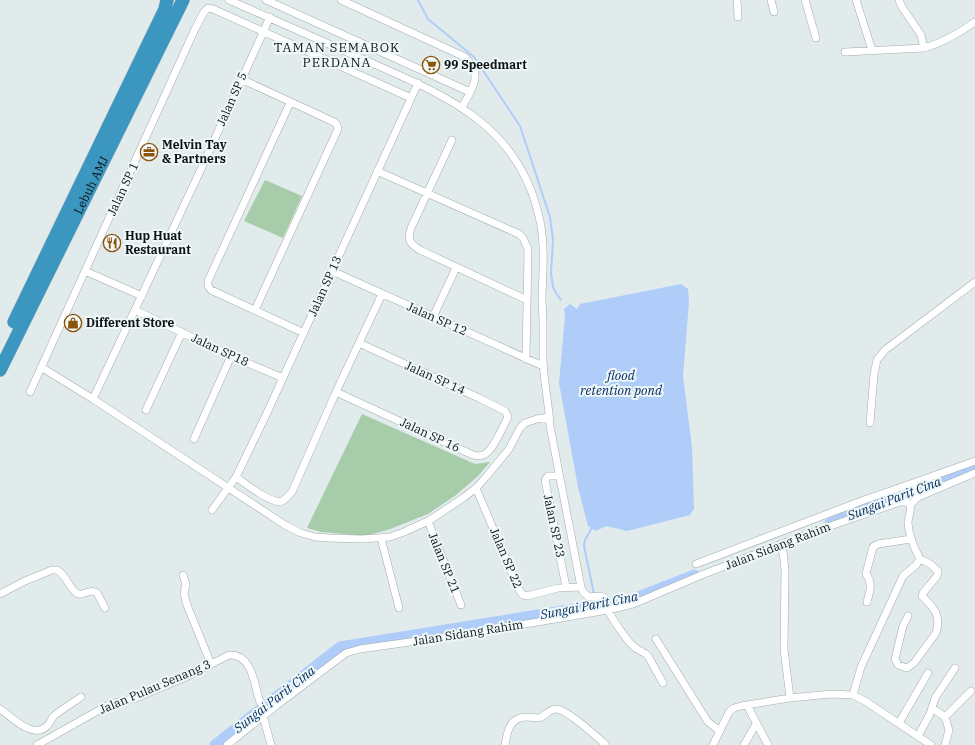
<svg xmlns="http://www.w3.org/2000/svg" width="975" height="745" font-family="'IBM Plex Serif',serif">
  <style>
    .green { fill: #a7ccaa }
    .water { fill: #b0cdf9 }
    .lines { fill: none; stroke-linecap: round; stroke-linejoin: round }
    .stream { stroke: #b0cdf9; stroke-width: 2 }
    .river { stroke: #b0cdf9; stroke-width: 11 }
    .street-casing { stroke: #a2abac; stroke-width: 8 }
    .highway-casing { stroke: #c6c6c6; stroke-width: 14 }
    .street { stroke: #fff; stroke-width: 7 }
    .highway { stroke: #3b97c0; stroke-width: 13 }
    .labels { text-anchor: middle; stroke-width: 4; stroke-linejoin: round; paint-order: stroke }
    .poi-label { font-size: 12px; font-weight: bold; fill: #101313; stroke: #eff8f9; text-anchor: start }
    .street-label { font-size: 12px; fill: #101313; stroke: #eff8f9 }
    .neighbourhood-label { font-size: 13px; letter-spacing: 1px; fill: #101313; stroke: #eff8f9 }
    .water-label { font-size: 13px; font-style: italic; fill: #0a2d61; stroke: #eff8f9 }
  </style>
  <rect width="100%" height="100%" fill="#e1ebec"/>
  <path class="green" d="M265,180l37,16 -19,42 -39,-17z
    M362,414l113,50 15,-2 -12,14 -22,19 -28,19 -38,15 -24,7 -45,-4 -14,-4z"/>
  <path class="water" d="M681,284l7,5 1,13 -6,74 9,71 2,62 -4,6 -63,16 -21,-5 -10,5 -8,-5 -10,-39 -19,-104 6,-67 -1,-7 6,-5 7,5 3,-5z"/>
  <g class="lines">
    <path class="stream" d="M418,0l10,19 46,38 46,69 30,91 3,23 -2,33 2,14 3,6 5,7
      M593,526l-8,14 -1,6 10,48"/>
    <path class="river" d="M830,523l145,-56
      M215,745l125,-98 290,-47 64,-25"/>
    <defs>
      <path id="street" d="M229,0c45,20 91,40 136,60 81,36 155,64 175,161 5,24 3,50 2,75 0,9 1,19 1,28 0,11 0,22 0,33 0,23 6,46 7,69l31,161 2,5 6,5 12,-1 4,2c2,4 2,8 3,12 4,9 18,29 25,36 5,5 11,5 15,10l15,27
        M266,0l204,92
        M341,0l124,57c19,18 7,32 -3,50
        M737,0l1,17
        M771,0l3,12
        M805,0l11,38
        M856,0l16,50
        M899,0l3,7 19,28 3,13
        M845,52l79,-4c19,-5 35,-15 51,-26
        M241,79l93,43 3,3 1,4 -83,181
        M290,103l-82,178v5l3,4 93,43
        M452,140l-41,88c-4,12 -1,16 9,22l107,50
        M377,171l142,63 4,4 5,11 -2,110
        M85,271l57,25
        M332,271l211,95
        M135,310l96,46 52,22
        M433,317l23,-49
        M41,367l52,32 192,126 16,8 14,4 14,1 33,1 28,-2 14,-5 26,-12 33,-22 13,-10 10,-11 23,-28 11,-21 5,-5 12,-4 12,-2
        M30,392l165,-363 9,-17 4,-4 5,1 198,89
        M336,392l137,63c3,1 7,1 10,0 10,-3 20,-29 25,-38l-3,-6 -26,-13 -120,-55
        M93,399l109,-232 68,-150
        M146,410l36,-78
        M870,423l4,-49 3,-14 8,-10 90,-68
        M194,439l37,-83
        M559,476h-11l-3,4 21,107
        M236,477c13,9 28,22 44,25l4,-2 8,-8 44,-100 46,-98
        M476,488l43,102 4,5 4,1 31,-8 23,-1
        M918,497l57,-24
        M910,505l8,-8 -2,-15 59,-21
        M212,510l24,-33 30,-62 152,-332
        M428,521l33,84
        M381,538l18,70
        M777,546l6,6 2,17 -1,80 6,49
        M696,564l168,-64 52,-18
        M183,575l3,9 -2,10 3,11 24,59
        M0,594l25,-13 27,-11h5c10,5 13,21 21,24 7,2 10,-6 19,-1l8,15
        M867,602c3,-11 6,-18 -1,-28l7,-27 5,-3 33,-5
        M908,616l-5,10 -8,33 3,6 9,3 7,-5 22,-30c6,-18 -3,-26 -14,-37l1,-3 14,-17 1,-5 -8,-7 -10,-5
        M656,639l52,83 12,9
        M853,695l8,-28 42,-91 13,-11 4,-6c-6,-11 -11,-23 -12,-36 0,-6 4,-12 2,-18
        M747,705l21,40
        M932,708l13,9 26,-26
        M0,709c12,8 34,32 48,16 2,-2 3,-6 5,-8 7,-7 20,-14 28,-20
        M263,716l8,29
        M945,717l4,13 -4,15
        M899,723l29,-50
        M918,736l12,-22 5,-16 20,-30
        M37,745l73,-41 26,-6 50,-21 43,-22c23,-1 25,28 30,44 1,5 6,9 9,13
        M227,745l50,-40 69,-52 14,-4 107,-15 141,-24 25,-6 71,-30 109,-42 87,-30h6l4,3
        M505,745c2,-13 5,-28 21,-28 5,0 9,1 13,1 6,-2 10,-8 16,-9 11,-1 42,28 51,36
        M713,745l16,-33 5,-4 7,-2 49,-8 41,-4 22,1 12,6 66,44
        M744,745l12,-21"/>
      <g id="highway">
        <path d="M14,322l151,-313 2,-9"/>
        <path id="s1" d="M0,370l183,-370"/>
      </g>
    </defs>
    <use href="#street" class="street-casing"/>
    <use href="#highway" class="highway-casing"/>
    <use href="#street" class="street"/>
    <use href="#highway" class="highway"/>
  </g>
  <defs>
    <symbol id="supermarket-ring" viewBox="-11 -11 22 22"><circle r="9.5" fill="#eff8f9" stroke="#8c530a" stroke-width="1.5"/><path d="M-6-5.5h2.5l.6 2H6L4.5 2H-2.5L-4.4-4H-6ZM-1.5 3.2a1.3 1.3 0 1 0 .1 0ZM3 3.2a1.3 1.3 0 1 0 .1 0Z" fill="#8c530a"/></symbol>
    <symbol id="office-ring" viewBox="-11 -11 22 22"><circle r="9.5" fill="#eff8f9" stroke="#8c530a" stroke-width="1.5"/><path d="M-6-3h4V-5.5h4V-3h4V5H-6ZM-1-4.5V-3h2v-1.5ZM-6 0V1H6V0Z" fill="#8c530a"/></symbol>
    <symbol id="restaurant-ring" viewBox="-11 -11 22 22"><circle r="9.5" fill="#eff8f9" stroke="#8c530a" stroke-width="1.5"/><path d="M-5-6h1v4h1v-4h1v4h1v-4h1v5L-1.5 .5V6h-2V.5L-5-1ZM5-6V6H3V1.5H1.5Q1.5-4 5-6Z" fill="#8c530a"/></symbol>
    <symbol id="shop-ring" viewBox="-11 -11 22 22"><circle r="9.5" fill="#eff8f9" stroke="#8c530a" stroke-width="1.5"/><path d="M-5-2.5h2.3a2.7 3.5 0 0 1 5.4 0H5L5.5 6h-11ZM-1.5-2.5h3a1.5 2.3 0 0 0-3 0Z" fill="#8c530a"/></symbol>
  </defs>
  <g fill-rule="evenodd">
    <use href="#supermarket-ring" x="421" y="55" width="20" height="20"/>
    <use href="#office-ring" x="139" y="142" width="20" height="20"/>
    <use href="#restaurant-ring" x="102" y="233" width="20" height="20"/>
    <use href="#shop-ring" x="63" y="313" width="20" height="20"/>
  </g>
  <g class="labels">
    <g class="poi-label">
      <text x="444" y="69">99 Speedmart</text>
      <text x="162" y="149">Melvin Tay<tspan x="162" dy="14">&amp; Partners</tspan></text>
      <text x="125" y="240">Hup Huat<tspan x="125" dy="14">Restaurant</tspan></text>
      <text x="86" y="327">Different Store</text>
    </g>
    <g class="street-label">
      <text transform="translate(232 99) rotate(-66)" y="4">Jalan SP 5</text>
      <text dy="4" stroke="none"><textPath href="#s1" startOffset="206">Lebuh AMJ</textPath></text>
      <text transform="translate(123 189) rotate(-65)" y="4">Jalan SP 1</text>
      <text transform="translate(325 286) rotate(-66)" y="4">Jalan SP 13</text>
      <text transform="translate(437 319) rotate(24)" y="4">Jalan SP 12</text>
      <text transform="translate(220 350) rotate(25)" y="4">Jalan SP18</text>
      <text transform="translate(435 378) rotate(24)" y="4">Jalan SP 14</text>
      <text transform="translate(430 435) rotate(25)" y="4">Jalan SP 16</text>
      <text transform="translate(554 526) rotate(78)" y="4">Jalan SP 23</text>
      <text transform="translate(778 546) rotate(-21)" y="4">Jalan Sidang Rahim</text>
      <text transform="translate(506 558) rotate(67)" y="4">Jalan SP 22</text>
      <text transform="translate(444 563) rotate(68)" y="4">Jalan SP 21</text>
      <text transform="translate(468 633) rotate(-9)" y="4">Jalan Sidang Rahim</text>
      <text transform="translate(155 687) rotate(-23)" y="4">Jalan Pulau Senang 3</text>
    </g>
    <g class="neighbourhood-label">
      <text x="337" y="52">TAMAN SEMABOK<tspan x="337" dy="15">PERDANA</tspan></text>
    </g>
    <g class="water-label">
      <text x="621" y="380">flood<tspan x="621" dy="15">retention pond</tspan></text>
      <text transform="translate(894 498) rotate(-21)" y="5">Sungai Parit Cina</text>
      <text transform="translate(589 605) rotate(-11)" y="5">Sungai Parit Cina</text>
      <text transform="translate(274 699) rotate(-38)" y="5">Sungai Parit Cina</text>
    </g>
  </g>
</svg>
